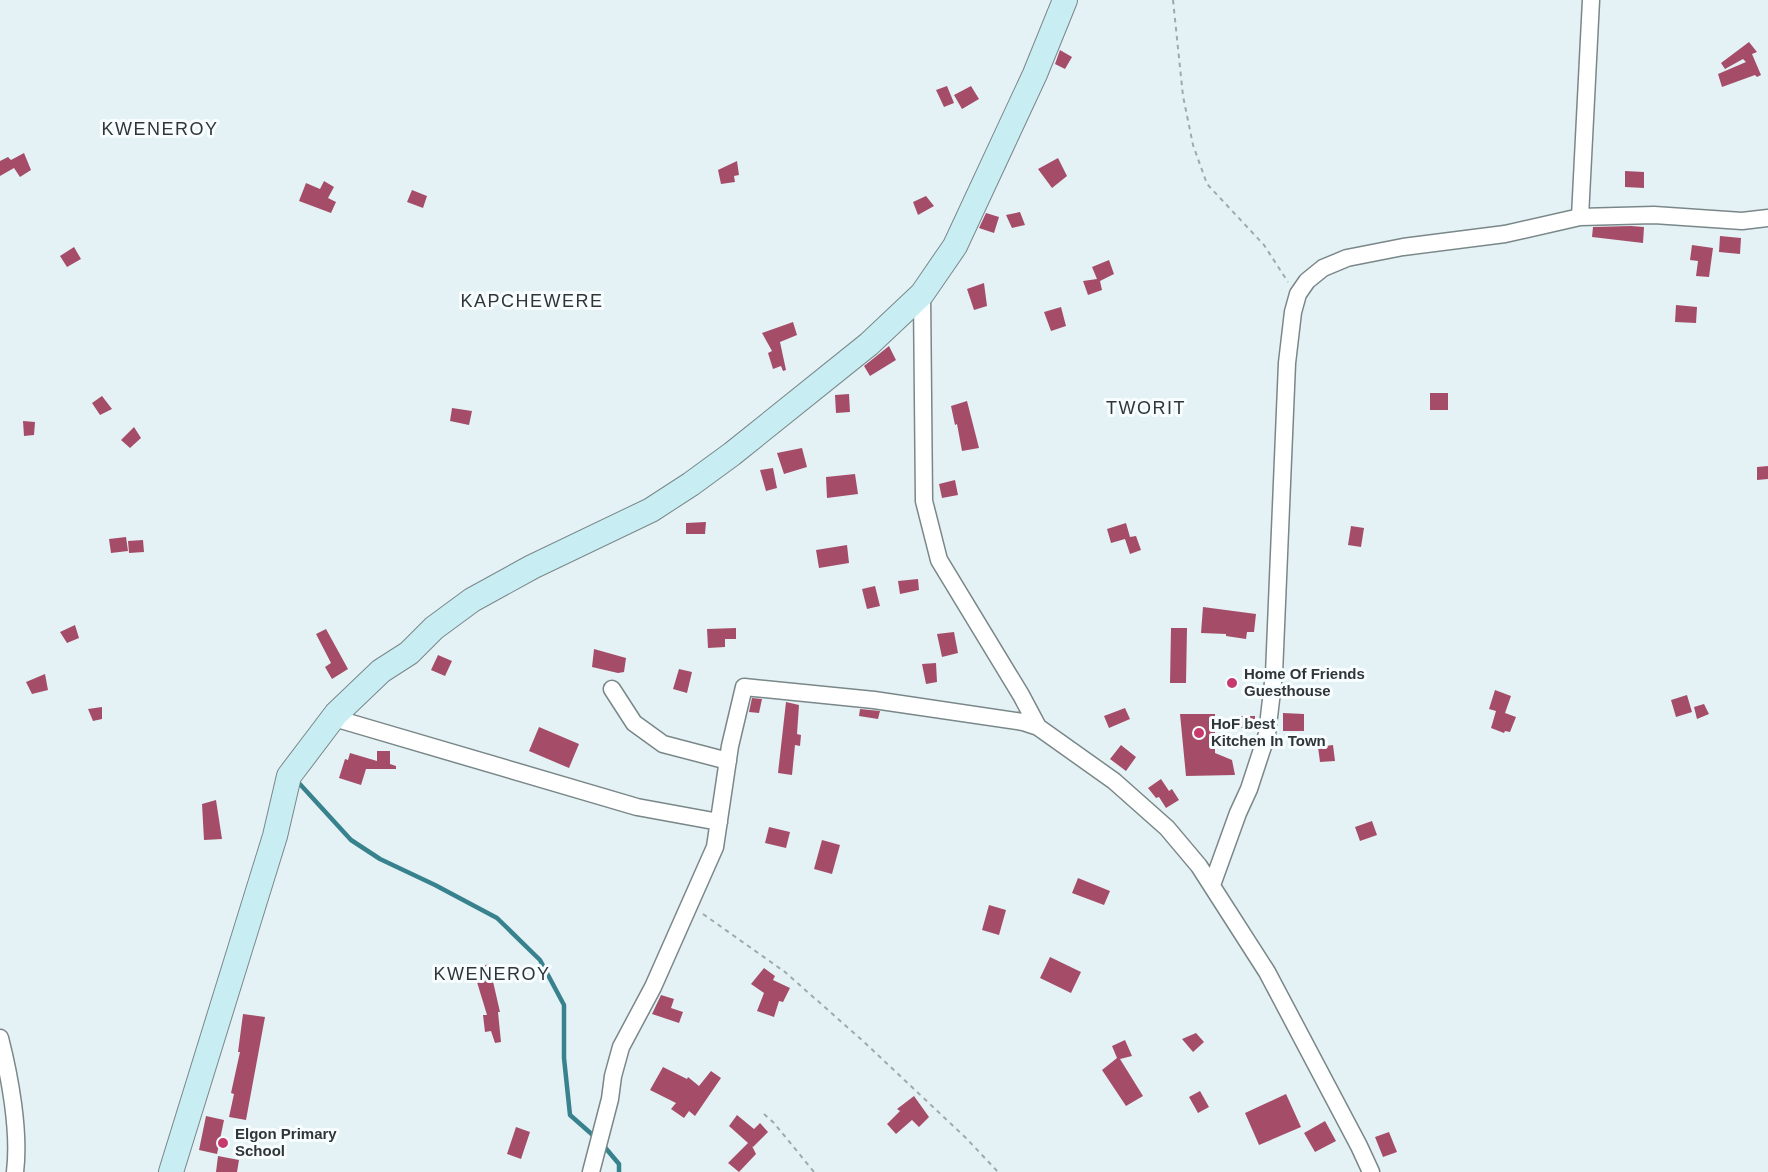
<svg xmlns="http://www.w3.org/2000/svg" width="1768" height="1172" font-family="Helvetica,sans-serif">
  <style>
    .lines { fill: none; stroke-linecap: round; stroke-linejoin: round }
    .stream { stroke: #38828e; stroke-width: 4.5 }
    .building { fill: #a54d68 }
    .street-casing { stroke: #7a8789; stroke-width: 19 }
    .secondary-casing { stroke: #7a8789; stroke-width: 26 }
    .path { stroke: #9ea9ac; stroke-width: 2; stroke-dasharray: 4.5 4.5; stroke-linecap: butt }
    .street { stroke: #fff; stroke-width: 16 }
    .secondary { stroke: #c8eef4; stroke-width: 24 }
    .poi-dot { fill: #c63a6e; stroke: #f8feff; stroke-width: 2 }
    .labels { text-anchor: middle; stroke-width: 6; stroke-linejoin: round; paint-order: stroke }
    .poi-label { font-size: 15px; font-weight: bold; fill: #303637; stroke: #f8feff; text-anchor: start }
    .quarter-label { font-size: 18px; letter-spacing: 1.5px; fill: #303637; stroke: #f8feff }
  </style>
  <rect width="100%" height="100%" fill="#e4f2f5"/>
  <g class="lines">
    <path class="stream" d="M298,782l53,58 29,19 55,26 62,33 43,42 24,45v53l6,57 25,22
      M603,1145l16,19v8"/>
  </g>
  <path class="building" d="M1749,42l8,10 -5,2 9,21 -4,2 -2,-2 -33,12 -4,-13 28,-12 -3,-3 -18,10 -4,-6z
    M1060,50l12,7 -7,12 -10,-5z
    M947,86l7,17 -10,4 -8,-17z
    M971,86l8,13 -17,10 -8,-14z
    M24,153l7,17 -11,7 -6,-9 -14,8v-15l8,-4 3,3z
    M1058,158l9,18 -15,12 -14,-19z
    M737,161l2,14 -5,1 1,6 -14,2 -3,-14z
    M1625,171l19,1v16l-19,-1z
    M324,181l10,6 -6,11 8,4 -5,11 -32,-12 7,-18 14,6z
    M412,190l15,6 -4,12 -16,-6z
    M926,196l8,10 -16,9 -5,-13z
    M1020,212l5,13 -13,3 -6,-13z
    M986,213l13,4 -5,16 -15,-5z
    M1631,226l13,1 -1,16 -51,-6 1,-10z
    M1720,236l21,2 -1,16 -21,-2z
    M1692,245l21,3 -4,29 -13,-1 2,-15 -8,-1z
    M74,247l7,12 -14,8 -7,-11z
    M1109,260l5,14 -14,7 2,9 -14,5 -5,-14 14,-2 -5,-12z
    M984,283l3,23 -13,4 -7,-21z
    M1676,305l21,2 -1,16 -21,-1z
    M1061,307l5,19 -15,5 -7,-19z
    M793,322l4,13 -17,7 6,28 -3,1 -2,-5 -8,3 -5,-16 4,-2 -10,-18z
    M889,346l7,14 -26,16 -6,-10z
    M1430,393h18v17h-18z
    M849,394l1,18 -14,1 -1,-18z
    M102,396l10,13 -12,6 -8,-12z
    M967,401l12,47 -17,3 -5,-27 -2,1 -4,-19z
    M452,408l20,3 -3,14 -19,-4z
    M23,421l12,1 -1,13 -10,1z
    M134,427l7,11 -11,10 -9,-8z
    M802,448l5,19 -23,7 -7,-21z
    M1768,466v13l-11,1v-13z
    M773,468l4,20 -11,3 -6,-21z
    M855,474l3,20 -31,4 -1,-21z
    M955,480l3,15 -16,3 -3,-14z
    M706,522l-1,12h-19v-11z
    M1126,523l4,14 6,-1 5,14 -11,4 -5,-15 -14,4 -4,-14z
    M1351,526l13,2 -3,19 -13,-2z
    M126,537l2,14 -17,2 -2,-14z
    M143,540l1,12 -15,1 -1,-12z
    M847,545l2,18 -30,5 -3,-18z
    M918,579l1,11 -19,4 -2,-13z
    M875,586l5,20 -13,3 -5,-20z
    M1203,607l53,7 -2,18h-7l-1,7 -20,-3v-2l-25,-1z
    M75,625l4,13 -12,5 -7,-11z
    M736,628v11h-11v8l-17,1 -1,-19z
    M1171,628h16l-1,55h-16z
    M326,629l22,40 -16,10 -7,-12 6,-4 -15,-29z
    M954,632l4,21 -16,4 -5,-23z
    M594,649l32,9 -2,14 -6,1 -26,-6z
    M438,655l14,6 -7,15 -14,-6z
    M936,663l1,19 -11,2 -4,-20z
    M679,669l13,3 -5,21 -14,-4z
    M45,674l3,16 -16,4 -6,-12z
    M1495,690l16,6 -6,17 11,4 -6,15 -5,-1 -1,2 -13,-5 5,-17 -7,-2z
    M1687,695l5,17 -16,5 -5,-17z
    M752,698l10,1 -3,14 -10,-1z
    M786,702l13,3 -2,29 4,1 -1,11 -5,-1 -3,30 -14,-2z
    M1704,704l5,10 -12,5 -3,-12z
    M102,707v12l-9,2 -5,-12z
    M1125,708l5,11 -21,9 -5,-12z
    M860,709l20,2 -2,8 -19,-3z
    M1283,713l21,1v17h-21z
    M1180,714h35v39l17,7 3,15 -49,1z
    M1241,716h14v12h-14z
    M539,727l40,17 -10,24 -40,-17z
    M1121,745l15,12 -10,14 -16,-12z
    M1333,745l2,16 -15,1 -2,-15z
    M377,751h13v13l6,2v3h-30l-5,16 -22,-7 6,-19 3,1 2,-7 27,8z
    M1161,779l8,12 3,-2 7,11 -13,8 -7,-11 -3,1 -8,-10z
    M216,800l6,39 -18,1 -2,-36z
    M1372,821l5,14 -17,6 -5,-14z
    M769,827l21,5 -4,16 -21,-5z
    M822,840l18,5 -8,29 -18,-5z
    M1078,878l32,13 -6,14 -32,-12z
    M989,905l17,5 -7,25 -17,-5z
    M1050,957l31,15 -10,21 -31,-15z
    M489,964l11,48h-2l3,30 -6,1 -4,-12 -6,1 -2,-17h4l-14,-46z
    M764,968l11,8 -2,4 17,8 -7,14 -4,-1 -5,16 -17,-6 7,-18 -13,-9z
    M661,995l13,4 -3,9 12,4 -4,11 -27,-9z
    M243,1014l22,3 -19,103 -17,-3 5,-23 -3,-1 9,-41h-2z
    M1196,1033l8,9 -11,10 -11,-13z
    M1125,1040l7,16 -12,3 23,37 -17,10 -24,-36 15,-12 -5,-12z
    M663,1067l24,12 1,-2 11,9 12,-15 10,7 -26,38 -6,-5 -5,7 -13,-9 5,-6 -26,-13z
    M1200,1091l9,16 -11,6 -9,-16z
    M1286,1094l15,33 -42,18 -14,-32z
    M914,1096l15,21 -10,10 -7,-7 -16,14 -9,-10 13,-13 -3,-2z
    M737,1115l17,14 6,-6 8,9 -15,15 -1,-1 4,8 -17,18 -11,-9 20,-20 -19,-17z
    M206,1116l18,4 -7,34 -18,-4z
    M1325,1121l11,20 -21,11 -11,-19z
    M516,1127l14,5 -9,27 -14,-5z
    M1389,1132l8,20 -14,5 -8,-20z
    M218,1156l21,4 -2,12h-21z"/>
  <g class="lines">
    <defs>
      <path id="street" d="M1580,217l11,-217
        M922,294l2,207 15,59 82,135 17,32 76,54 53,47 32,38 68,106 92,174 12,26
        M612,689l22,34 29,21 65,17
        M334,718l303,89 82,15
        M1212,885l26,-72 11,-24 18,-55 7,-60 13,-311 6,-51 5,-18 9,-13 16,-13 24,-10 56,-11 102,-13 75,-17 74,-2 88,6 26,-3
        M0,1038c10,39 20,94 15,134
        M591,1172l19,-73 3,-23 8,-29 32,-60 62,-140 15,-101 14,-59 130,13 149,22 15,5"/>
      <path id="secondary" d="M171,1172l104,-336 14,-60 47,-62 45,-43 28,-18 25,-25 38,-28 60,-33 119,-57 40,-26 41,-30 137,-110 53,-50 33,-48 80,-172 30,-74"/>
    </defs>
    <use href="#street" class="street-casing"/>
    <use href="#secondary" class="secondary-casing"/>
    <path class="path" d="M1173,0l10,96 10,49 14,39 57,61 24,37
      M703,914l82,58 78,69 103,97 32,34
      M764,1114l10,9 40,49"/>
    <use href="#street" class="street"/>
    <use href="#secondary" class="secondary"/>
  </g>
  <g class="poi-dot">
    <circle cx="1232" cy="683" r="6"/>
    <circle cx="1199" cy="733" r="6"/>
    <circle cx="223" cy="1143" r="6"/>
  </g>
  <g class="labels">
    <g class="poi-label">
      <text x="1244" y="679">Home Of Friends<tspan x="1244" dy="17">Guesthouse</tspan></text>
      <text x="1211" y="729">HoF best<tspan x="1211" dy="17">Kitchen In Town</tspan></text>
      <text x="235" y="1139">Elgon Primary<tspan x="235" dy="17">School</tspan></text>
    </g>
    <g class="quarter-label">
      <text x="160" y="135">KWENEROY</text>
      <text x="532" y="307">KAPCHEWERE</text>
      <text x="1146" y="414">TWORIT</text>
      <text x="492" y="980">KWENEROY</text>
    </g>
  </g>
</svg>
